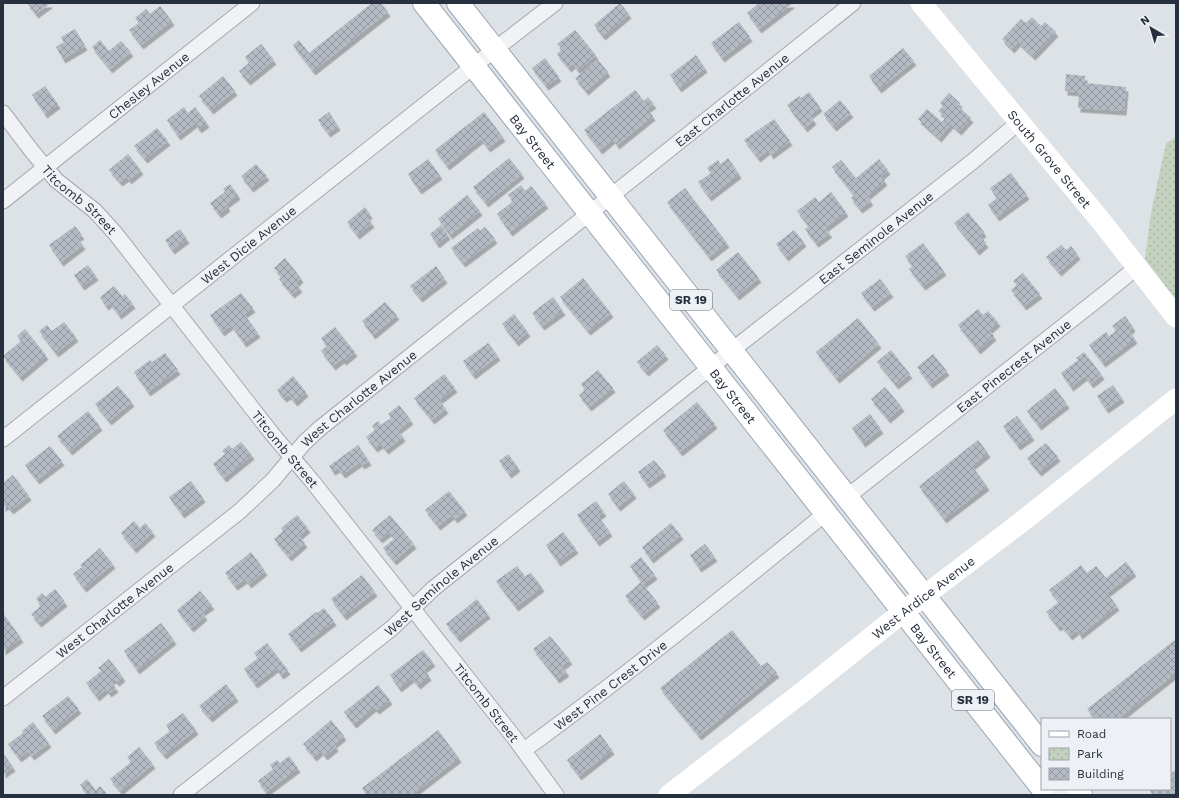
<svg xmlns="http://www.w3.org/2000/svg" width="1179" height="798" font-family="'Work Sans',sans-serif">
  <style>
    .park { fill: url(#park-dots) }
    .building { fill: url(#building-cross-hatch); filter: url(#shadow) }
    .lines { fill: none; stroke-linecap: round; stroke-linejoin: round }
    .street-casing { stroke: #a3a9b1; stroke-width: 17 }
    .primary-casing { stroke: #9da6b3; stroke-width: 24 }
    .street { stroke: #f0f2f6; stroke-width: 15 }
    .secondary { stroke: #fff; stroke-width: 21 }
    .primary { stroke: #fff; stroke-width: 22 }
    .labels { text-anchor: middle; stroke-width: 3; stroke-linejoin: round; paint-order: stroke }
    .shield { fill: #edf1f5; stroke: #626a75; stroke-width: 1 }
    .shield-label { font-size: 12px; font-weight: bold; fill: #27303e }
    .street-label { font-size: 13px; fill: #27303e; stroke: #edf1f5 }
  </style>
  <defs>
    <pattern id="park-dots" width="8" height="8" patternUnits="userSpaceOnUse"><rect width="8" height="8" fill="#c4d1be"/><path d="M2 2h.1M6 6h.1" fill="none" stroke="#a8b4a4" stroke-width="1.8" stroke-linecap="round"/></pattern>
    <pattern id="building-cross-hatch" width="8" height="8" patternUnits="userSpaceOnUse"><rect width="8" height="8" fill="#b5bbc4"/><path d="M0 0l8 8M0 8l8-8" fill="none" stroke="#9398a1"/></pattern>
    <filter id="shadow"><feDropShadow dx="2.5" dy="4.5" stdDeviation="0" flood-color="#0004"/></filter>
  </defs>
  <rect width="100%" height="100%" fill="#dde2e7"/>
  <path class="park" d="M1176,137v164l-31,-42 6,-46 15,-70z"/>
  <path class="building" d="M27,3h24l-15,11z
    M372,3h9l7,9 -75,59 -20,-26 6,-5 10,13z
    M620,3l9,11 -26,22 -9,-11z
    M759,3h34l-34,26 -12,-16z
    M160,6l12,15 -31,24 -12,-15 10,-7 -4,-5 11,-9 4,5z
    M1032,17l9,9 4,-4 11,10 -23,24 -15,-14 -6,7 -10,-10 19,-20 5,4z
    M739,22l11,15 -28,21 -11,-15z
    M75,29l10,17 -22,13 -7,-12 8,-5 -3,-5z
    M575,30l21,25 -18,15 -5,-6 -4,4 -12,-14 5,-5 -5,-5z
    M100,40l9,11 12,-10 10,11 -21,17 -18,-22z
    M261,44l13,16 -26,21 -9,-10 10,-8 -4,-6z
    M903,48l11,13 -35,28 -10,-13z
    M696,55l9,13 -26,20 -9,-13z
    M545,58l14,19 -13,9 -14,-18z
    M598,60l10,12 -22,19 -11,-13z
    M1066,74l19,2v7l41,4 -2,24 -46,-3 1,-16 -14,-1z
    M223,76l12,15 -24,19 -12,-14z
    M45,86l13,18 -13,10 -13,-19z
    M635,90l9,11 4,-4 6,7 -7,5 6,7 -36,29 -4,-6 -13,11 -16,-20z
    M809,92l11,15 -10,8 4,5 -9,8 -18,-23 12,-9 2,2z
    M949,93l11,10 -2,3 13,12 -12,13 -8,-7 -12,14 -21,-19 9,-10 15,13 4,-5 -8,-6 5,-5 -3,-3z
    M840,100l11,13 -17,14 -11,-13z
    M184,107l4,6 7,-6 12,16 -8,6 -4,-6 -17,13 -11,-16z
    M329,112l9,14 -10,7 -10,-13z
    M484,112l19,25 -15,11 -7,-9 -34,27 -12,-16z
    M774,119l16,22 -19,14 -3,-5 -10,8 -14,-18z
    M157,128l11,13 -23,18 -11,-13z
    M128,154l13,16 -12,10 -2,-3 -7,5 -11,-12z
    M509,158l13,16 -36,29 -13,-16z
    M728,158l11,16 -30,23 -11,-15 13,-9 -4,-5 11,-8 3,4z
    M428,159l12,16 -21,15 -11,-16z
    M879,159l9,11 -7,6 4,5 -18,15 4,5 -11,8 -9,-11 3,-3 -22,-28 9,-7 15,18z
    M256,164l11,12 -16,12 -10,-12z
    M1011,173l16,22 -30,22 -9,-12 9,-7 -7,-10z
    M230,184l8,11 -12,9 2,3 -9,7 -9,-11 15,-11 -2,-3z
    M521,185l4,6 6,-5 15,18 -36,28 -13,-18 16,-13 -5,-6z
    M685,188l42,55 -18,14 -42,-55z
    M831,192l15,20 -21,16 5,5 -14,10 -11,-14 4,-3 -12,-15 18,-14 4,5z
    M467,195l13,16 -30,24 -12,-16z
    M365,207l5,7 -3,3 5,6 -15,12 -10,-13z
    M968,212l16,20 -4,4 6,7 -9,8 -23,-28z
    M441,225l7,10 -11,9 -7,-10z
    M75,226l7,9 -5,3 6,7 -22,17 -12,-17z
    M485,227l10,12 -32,24 -12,-15 27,-20 2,3z
    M180,229l7,10 -15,11 -7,-10z
    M794,230l10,12 -18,15 -10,-13z
    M923,243l21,28 -21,15 -14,-17 4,-3 -8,-10z
    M1061,245l5,5 5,-4 7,9 -19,17 -13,-15z
    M738,252l21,26 -22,18 -21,-26z
    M285,258l16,20 -5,5 4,5 -8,6 -13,-15 3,-2 -8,-9z
    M88,265l8,11 -14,10 -8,-11z
    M436,266l9,13 -25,19 -10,-12z
    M1023,273l17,21 -16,12 -13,-16 6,-5 -4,-4z
    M583,278l28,35 -23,18 -28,-34z
    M880,279l11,14 -19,14 -11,-14z
    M114,286l8,10 3,-2 8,10 -14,11 -9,-12 -4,3 -6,-9z
    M241,293l12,15 -9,6 14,19 -14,10 -13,-18 -9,7 -12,-17z
    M553,297l10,14 -21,15 -10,-13z
    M385,302l12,13 -24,20 -11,-14z
    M978,309l5,6 5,-4 10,11 -9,8 5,6 -16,14 -20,-25z
    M514,314l14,18 -12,10 -14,-18z
    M1125,316l8,11 -4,4 6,8 -32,24 -14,-18 17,-13 3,4 7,-5 -4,-5z
    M858,318l21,26 -42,35 -21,-27z
    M64,322l12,15 -20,16 -17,-22 8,-6 5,6z
    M335,327l20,25 -11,9 -2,-2 -9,7 -12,-15 6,-5 -6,-8z
    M25,329l21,26 -26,22 -17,-21 18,-15 -4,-5z
    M488,343l10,13 -25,19 -10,-14z
    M657,345l9,10 -20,17 -9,-10z
    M891,350l19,24 -14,11 -19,-23z
    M1084,352l18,23 -11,9 -6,-8 -14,11 -10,-14 17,-13 -2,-2z
    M165,353l13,17 -30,22 -14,-20 16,-12 2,2z
    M933,354l14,17 -17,13 -13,-17z
    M598,370l15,18 -24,19 -10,-12 6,-5 -4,-6z
    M444,374l11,14 -16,12 7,9 -14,11 -18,-22z
    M293,376l13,16 -11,10 -6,-7 -5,3 -7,-8z
    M1113,385l9,13 -16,11 -9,-13z
    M118,386l14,16 -23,19 -14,-17z
    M885,387l17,20 -14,12 -17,-20z
    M1055,388l12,16 -28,22 -12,-15z
    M697,402l18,22 -35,28 -17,-22z
    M399,405l12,15 -13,10 5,7 -17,13 -5,-6 -6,4 -9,-11 9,-7 -3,-4 6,-5 3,4 10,-7 -3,-4z
    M88,411l12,15 -30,25 -13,-15z
    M870,414l11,15 -18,14 -11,-15z
    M1017,416l15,20 -14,10 -15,-20z
    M978,440l10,13 -16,13 15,20 -43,33 -25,-33z
    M241,442l11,13 -28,23 -11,-14 12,-10 -3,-3 7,-6 3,4z
    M1046,443l12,14 -19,15 -12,-14z
    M358,445l11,16 -7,4 -2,-3 -17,12 -5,-6 -5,3 -4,-5z
    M50,446l12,15 -25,19 -12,-15z
    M508,454l10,13 -9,7 -10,-13z
    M654,460l10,12 -17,12 -9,-12z
    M13,475l16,21 -18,14 -4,-5 -4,2v-24z
    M191,481l12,17 -21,16 -13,-17z
    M624,481l10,13 -16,13 -10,-13z
    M449,491l16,20 -10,8 -3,-4 -14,11 -13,-16z
    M596,501l8,11 -6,4 12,16 -13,10 -20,-27z
    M297,515l11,13 -9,8 6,7 -16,14 -15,-18 9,-8 -2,-3z
    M390,515l24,29 -20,17 -11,-13 12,-10 -6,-6 -9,7 -8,-9z
    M134,521l6,7 5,-5 8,9 -19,17 -13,-16z
    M671,523l10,12 -30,24 -9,-12z
    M563,532l13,17 -18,13 -12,-17z
    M705,544l10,13 -16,11 -9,-13z
    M100,548l13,16 -29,24 -11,-14 9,-7 -2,-2z
    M251,552l14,19 -16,13 -4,-5 -10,7 -10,-13z
    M641,557l14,18 -12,9 -13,-18z
    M1126,562l8,10 -27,21 10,13 -37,29 -3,-5 -7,6 -9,-11 -3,2 -12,-15 13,-10 -10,-12 32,-25 6,8 9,-7 10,12z
    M517,566l8,10 6,-3 11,14 -26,20 -20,-26z
    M362,575l13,17 -31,24 -13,-17z
    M641,582l17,21 -16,13 -17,-20z
    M55,589l10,13 -26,21 -8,-9 11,-9 -6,-6 6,-6 3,4z
    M200,591l12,14 -10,7 3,4 -14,12 -14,-18z
    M477,599l11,15 -30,24 -12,-14z
    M324,608l10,13 -35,27 -11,-14 28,-22 1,1z
    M3,613l18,25 -18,13z
    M161,623l13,17 -37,30 -13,-19z
    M732,630l29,36 6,-4 10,11 -78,63 -39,-48z
    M550,636l20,24 -8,6 5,6 -10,7 -24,-30z
    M1176,639v34l-58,46h-23l-8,-10z
    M267,643l21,27 -7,5 -5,-7 -21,16 -11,-15 14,-11 -4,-5z
    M423,650l10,12 -9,7 5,7 -11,9 -6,-7 -13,10 -9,-13z
    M109,659l14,18 -6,5 -3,-3 -3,2 5,7 -7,5 -3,-4 -9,8 -11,-14 15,-12 -3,-3z
    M226,684l10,13 -26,21 -11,-12z
    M378,685l12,15 -13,10 -3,-3 -20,17 -10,-12z
    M68,696l11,13 -26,21 -11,-14z
    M183,713l13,17 -32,25 -10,-12 16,-12 -4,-6z
    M331,720l13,16 -10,8 2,3 -11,9 -4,-5 -7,6 -11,-13z
    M33,722l16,21 -17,13 -4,-5 -9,7 -11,-14 15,-11 -1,-2z
    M438,730l21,28 -48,37h-46l1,-1 -4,-6z
    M600,734l12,16 -33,26 -12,-16z
    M139,747l14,17 -33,27 -10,-12 21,-17 -4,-5z
    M3,753l10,14 -10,7z
    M289,756l9,12 -32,24 -8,-11 15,-12 -3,-4 7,-5 3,3z
    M1175,770l1,25h-23l-3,-4 2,-2h18v-15z
    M87,779l9,11 4,-4 8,9h-20l-8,-10z"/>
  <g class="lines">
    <defs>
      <g id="street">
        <path id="s1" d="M3,113l28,37 25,30 39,31 20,22 158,202 39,46 201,255 43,59"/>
        <path id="s2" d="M3,201l249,-198"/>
        <path id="s3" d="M3,439l491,-389 61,-47"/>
        <path id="s4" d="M847,497l261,-206 29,-24"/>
        <path id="s5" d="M3,698l237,-187 33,-31 31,-37 15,-14 534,-426"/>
        <path id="s6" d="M524,750c103,-75 203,-156 302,-237"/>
        <path id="s7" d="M181,795l211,-167 42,-40 297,-237 241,-189 47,-40"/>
        <path d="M1054,795l7,-6"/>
      </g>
      <g id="primary">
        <path id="s10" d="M424,3l618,785"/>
        <path d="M458,3l584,742"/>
        <path d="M1077,789l4,6"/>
      </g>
    </defs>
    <use href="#street" class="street-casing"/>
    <use href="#primary" class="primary-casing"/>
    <use href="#street" class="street"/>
    <g class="secondary">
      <path id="s8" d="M921,3l180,218 75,96"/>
      <path id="s9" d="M669,795l135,-104 99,-79 121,-92 152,-121"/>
    </g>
    <use href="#primary" class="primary"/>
  </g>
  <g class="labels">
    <g class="shield">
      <rect x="670" y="290" width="42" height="20" rx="3"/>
      <rect x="952" y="690" width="42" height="20" rx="3"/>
    </g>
    <g class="shield-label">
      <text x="691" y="304">SR 19</text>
      <text x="973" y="704">SR 19</text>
    </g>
    <g class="street-label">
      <text dy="5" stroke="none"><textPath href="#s2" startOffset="186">Chesley Avenue</textPath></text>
      <text dy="5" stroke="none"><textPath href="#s5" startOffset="944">East Charlotte Avenue</textPath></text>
      <text dy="5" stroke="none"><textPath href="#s10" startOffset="176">Bay Street</textPath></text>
      <text dy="5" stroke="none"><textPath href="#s8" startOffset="202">South Grove Street</textPath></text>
      <text dy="5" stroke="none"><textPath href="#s1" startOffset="116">Titcomb Street</textPath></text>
      <text dy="5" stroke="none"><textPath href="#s7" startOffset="891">East Seminole Avenue</textPath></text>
      <text dy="5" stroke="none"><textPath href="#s3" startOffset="313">West Dicie Avenue</textPath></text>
      <text dy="5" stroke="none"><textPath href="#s4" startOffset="212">East Pinecrest Avenue</textPath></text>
      <text dy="5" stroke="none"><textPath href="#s10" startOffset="500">Bay Street</textPath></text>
      <text dy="5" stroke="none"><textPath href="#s5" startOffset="466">West Charlotte Avenue</textPath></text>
      <text dy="5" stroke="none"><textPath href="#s1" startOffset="440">Titcomb Street</textPath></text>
      <text dy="5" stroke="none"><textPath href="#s7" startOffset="334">West Seminole Avenue</textPath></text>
      <text dy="5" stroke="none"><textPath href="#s9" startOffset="322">West Ardice Avenue</textPath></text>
      <text dy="5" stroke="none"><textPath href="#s5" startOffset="142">West Charlotte Avenue</textPath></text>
      <text dy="5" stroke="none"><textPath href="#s10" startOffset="824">Bay Street</textPath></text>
      <text dy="5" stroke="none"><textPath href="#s6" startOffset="108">West Pine Crest Drive</textPath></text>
      <text dy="5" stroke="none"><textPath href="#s1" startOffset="764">Titcomb Street</textPath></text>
    </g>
  </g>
  <rect width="1179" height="798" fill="none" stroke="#27303e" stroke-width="8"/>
  <rect x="1041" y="718" width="130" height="72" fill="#edf1f5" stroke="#9ea4ac"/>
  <rect x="1049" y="731" width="20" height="6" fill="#ffffff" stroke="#9ea4ac"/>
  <text x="1077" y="738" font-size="12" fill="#27303e">Road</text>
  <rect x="1049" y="748" width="20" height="12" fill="url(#park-dots)" stroke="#9ea4ac"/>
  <text x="1077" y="758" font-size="12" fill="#27303e">Park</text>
  <rect x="1049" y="768" width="20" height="12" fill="url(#building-cross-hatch)" stroke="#9ea4ac"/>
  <text x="1077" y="778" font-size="12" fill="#27303e">Building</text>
  <g transform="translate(1151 28) rotate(322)" stroke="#edf1f5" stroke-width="3" paint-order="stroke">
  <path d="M0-3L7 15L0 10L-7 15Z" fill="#27303e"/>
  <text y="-6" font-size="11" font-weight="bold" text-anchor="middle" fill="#27303e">N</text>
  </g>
</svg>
